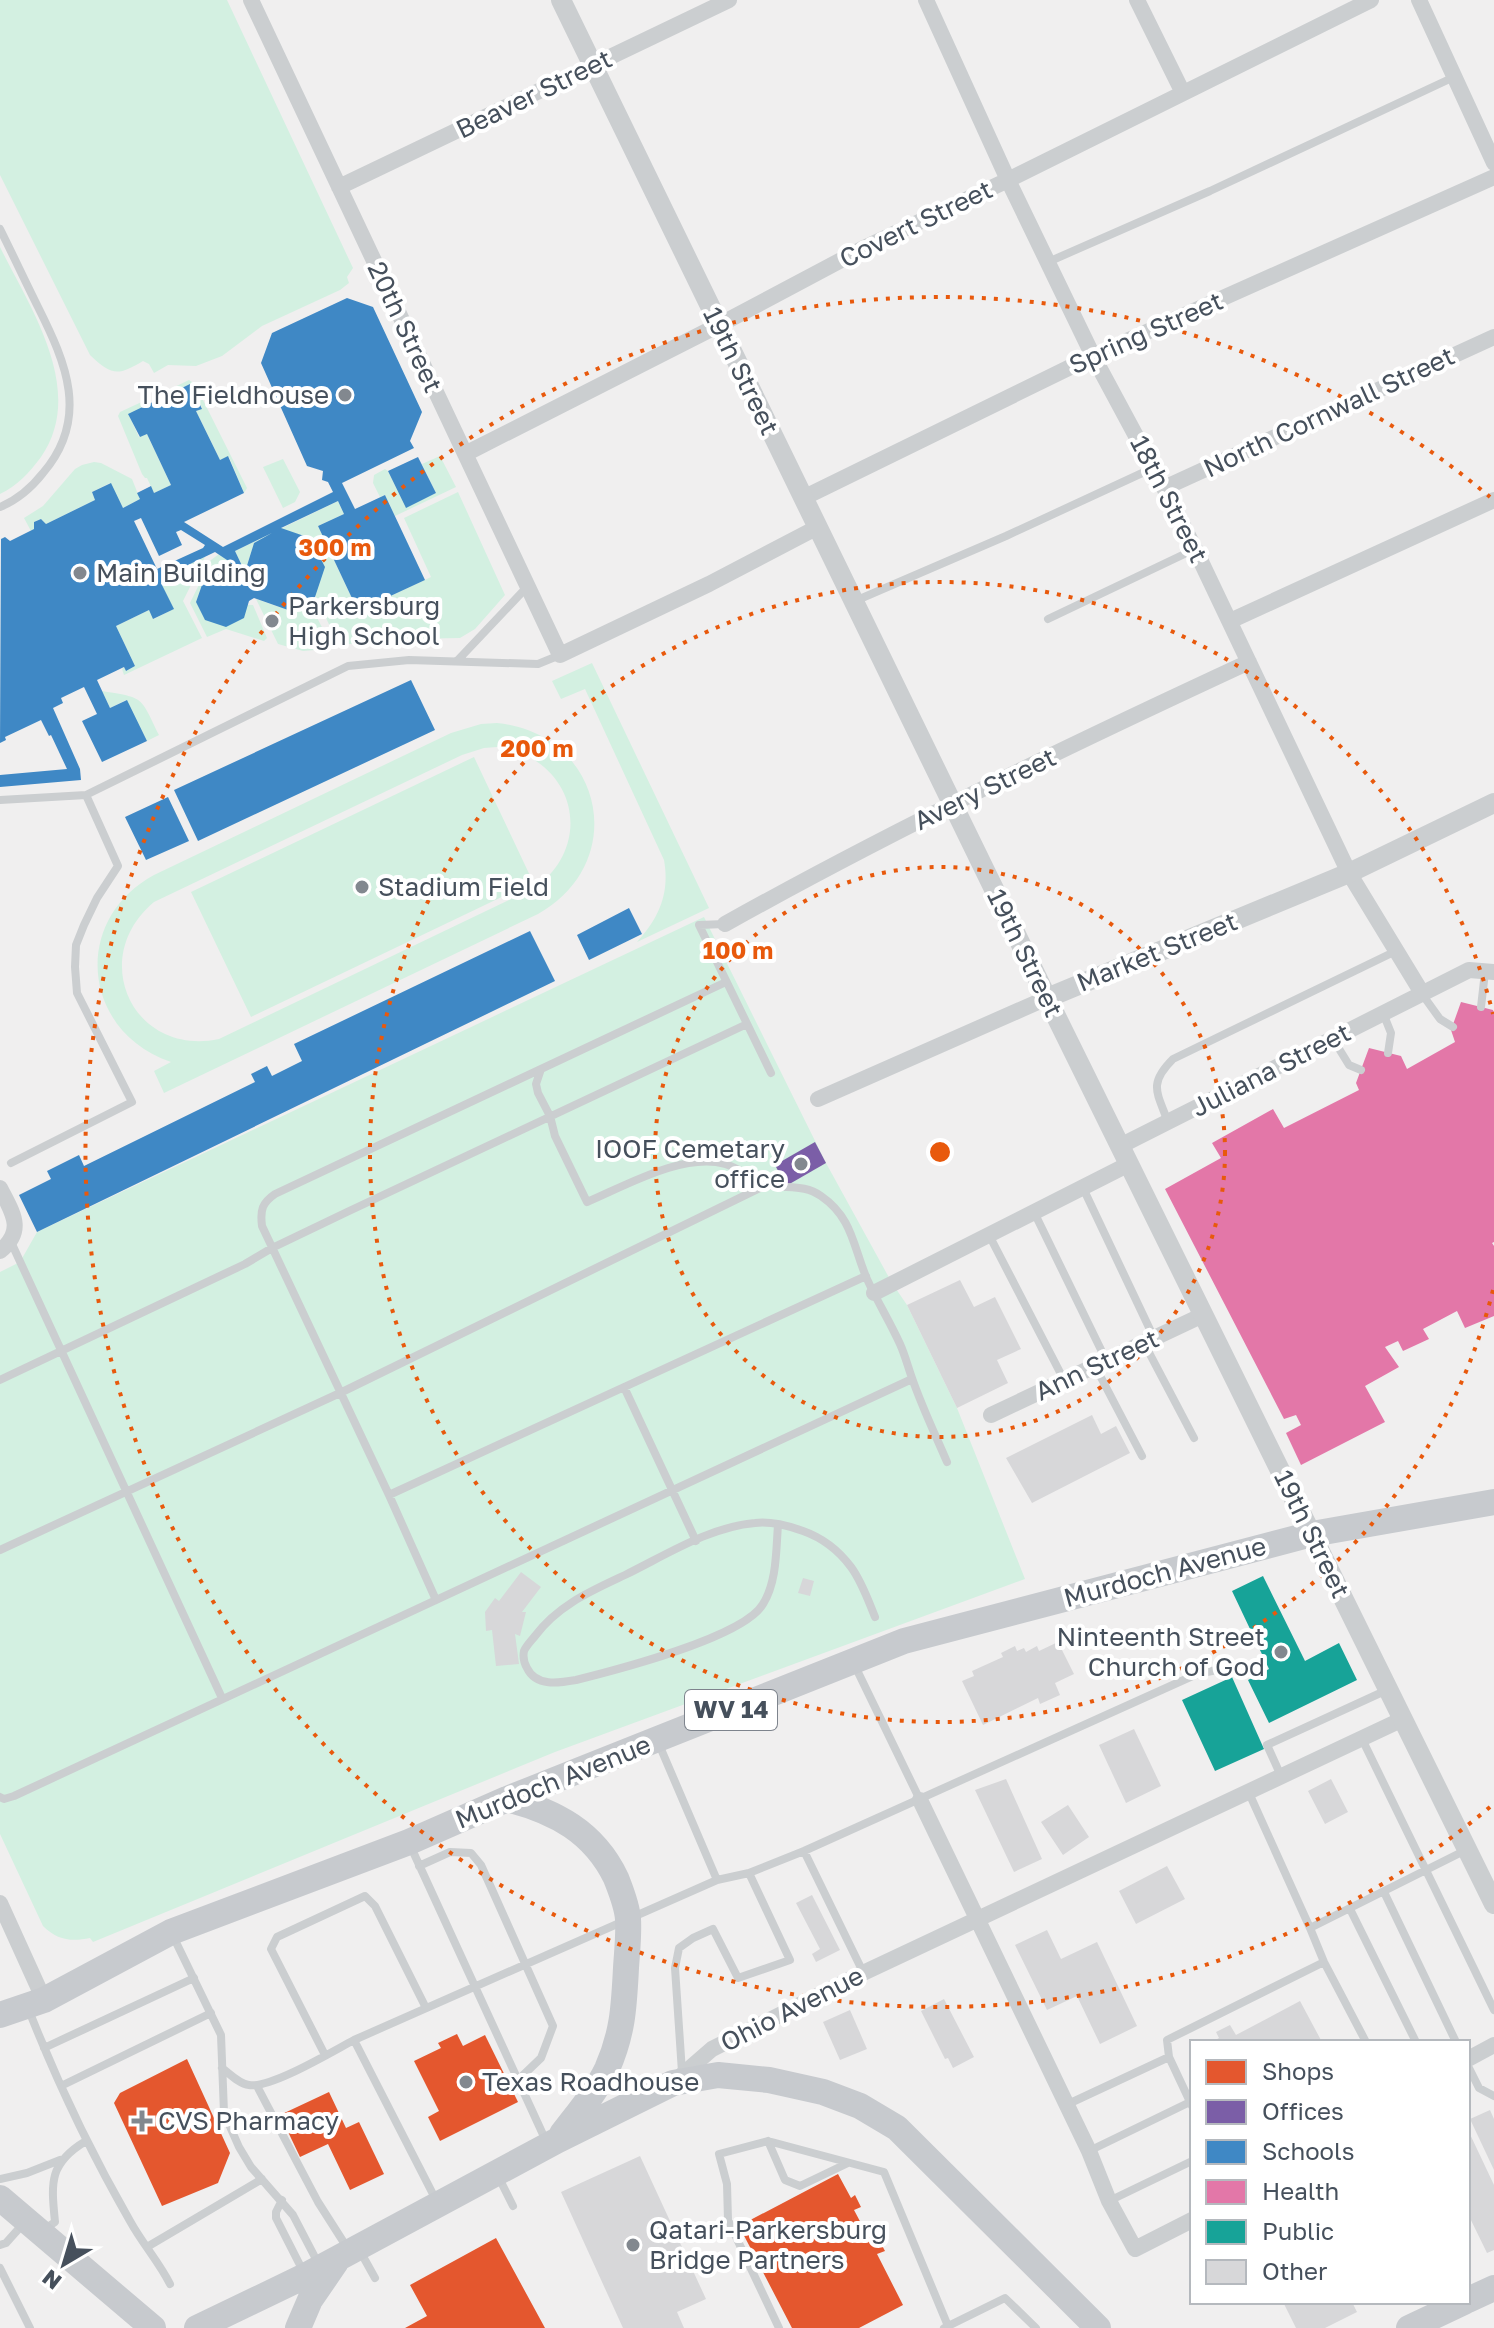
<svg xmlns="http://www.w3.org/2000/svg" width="1494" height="2328" font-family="'Golos Text',sans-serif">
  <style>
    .green { fill: #d3f0e1; fill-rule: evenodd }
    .shops { fill: #e4572e }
    .offices { fill: #7b5ea7 }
    .schools { fill: #3f88c5; fill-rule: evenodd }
    .health { fill: #e377a8 }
    .public { fill: #17a398 }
    .building { fill: #d7d7d9 }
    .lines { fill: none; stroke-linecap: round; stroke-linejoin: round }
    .service { stroke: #cbced0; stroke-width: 8 }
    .minor { stroke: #cbced0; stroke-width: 16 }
    .tertiary { stroke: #cbced0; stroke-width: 20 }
    .primary { stroke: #c7cace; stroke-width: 26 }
    .ring { fill: none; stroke: #e8590c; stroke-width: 4; stroke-dasharray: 4 8 }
    .poi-dot { fill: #82888f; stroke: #fff; stroke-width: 3 }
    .labels { text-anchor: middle; stroke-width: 8; stroke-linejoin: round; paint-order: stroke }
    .shield { fill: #fff; stroke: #7e848d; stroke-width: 2 }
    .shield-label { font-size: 24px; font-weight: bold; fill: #46505c }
    .street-label { font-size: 26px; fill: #46505c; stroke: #fff }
    .poi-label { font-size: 26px; fill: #46505c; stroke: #fff; text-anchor: start }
    .centre { fill: #e8590c; stroke: #fff; stroke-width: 4 }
    .ring-label { font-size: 24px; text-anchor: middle; font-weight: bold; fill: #e8590c; stroke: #fff; stroke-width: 8; stroke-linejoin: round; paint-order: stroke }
  </style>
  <rect width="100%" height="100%" fill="#f0efef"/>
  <path class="green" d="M0,0h227l126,268 -6,9 2,6 -9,7 -78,36 -40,30 -26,10 -28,-1 -14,8 -5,-9 -6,-3c-25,15 -31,15 -53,-6l-90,-180z
    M0,247c30,61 87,143 41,210 -11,15 -24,29 -41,37z
    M189,380l6,4 52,104 -3,5 -15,-36 -9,3 -24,-49 6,-3 -12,-24 -32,16 -2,-4z
    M148,399l1,5 -20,11 10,22 8,-3 24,51 -17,8 -7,-15h-2l-3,-4 -24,-58 2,-4z
    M440,456l16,31 -61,29 -10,-21 -5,2 -7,-14 1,-8 11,-6 3,2 18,36 30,-14 -14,-29z
    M283,459l17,33 -5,10 -12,6 -20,-41z
    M94,462l7,1 31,16 8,20 -17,9 -13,-25 -18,9 3,8 -49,24 -5,-5 -7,3v7l-3,2 -7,-13 19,-12 32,-37 7,-4z
    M458,492l47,103 -30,34 -15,9 -56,1 -65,6 -56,-116 -29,14 -9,29 -10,-21 103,-50 6,13 -26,12 40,85 73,-34 -27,-59z
    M219,554l11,8 8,15 -16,-5 -19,10 -7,20 57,3 14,33 -3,3 -38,-12 -19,8 -17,-34 21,-43z
    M205,557l-22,44 19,37 -78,37 -2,-6 2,-2 2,4 9,-5 -19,-40 33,-16 5,9 19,-10 -12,-26 4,-2 -2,-4z
    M256,599l32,11 20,-10 21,41 -3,8 -23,2 -25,-7z
    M592,663l117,245 -72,34c22,-24 33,-49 27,-82l-79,-171 -24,10 -9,-18z
    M102,691c43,7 38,5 57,44l-12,6 -21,-41 -16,8z
    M497,723c106,11 134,139 41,191l-374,179 -10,-22 17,-9c-89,-30 -100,-142 -17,-187l297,-142 30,-9zM497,747c74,10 100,91 41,139l-319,153c-86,18 -132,-81 -65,-137l308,-147 22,-7z
    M474,757l59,125 -282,135 -60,-125z
    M704,917l122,246 66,120 15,22 50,103 68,171 -470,173 -462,190 -3,-4c-19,4 -33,2 -47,-12l-43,-92v-562l20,-10 17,-30z"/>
  <path class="shops" d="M457,2034l6,12 22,-11 33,67 -78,39 -12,-24 11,-6 -25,-50 27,-13 -3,-5z
    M187,2059l43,94 -12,30 -56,23 -48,-103 6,-10z
    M329,2092l17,36 13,-6 25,52 -34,16 -22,-46 -28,13 -20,-42z
    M838,2174l13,24 4,-3 6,12 -7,3 9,17 7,-4 15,28 -8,3 26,51 -44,23h-67l-53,-102z
    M496,2238l49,90h-140l22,-12 -17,-31z"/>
  <path class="offices" d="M815,1142l11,21 -40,23 -11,-21z"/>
  <path class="schools" d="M347,298l26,9 49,105 -12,29 4,7 -72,35 13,26 30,-14 40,85 -67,31 -40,-85 26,-12 -6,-13 -57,27 29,10 15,29 -10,30 -27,13 -34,-12 -5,3 -5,17 -18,9 -21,-7 -9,-18 7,-20 19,-10 16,5 -8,-15 -15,-10 -52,25 2,5 -4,1 13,26 -21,10 -4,-9 -33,16 19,40 -9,5 -2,-4 -27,13 13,28 17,-8 20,41 -45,21 -20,-41 15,-7 -13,-27 -23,11 2,5 -10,5 27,61 1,11 -81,7v-12l67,-6 -16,-34 -2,1 -8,-16 -36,17 1,3 -6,3 1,-204 4,-2 5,4 24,-12v-7l7,-3 5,5 49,-24 -3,-8 19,-9 12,25 17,-9 -3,-6 14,-7 3,7 17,-8 -24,-51 -7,3 -12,-23 62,-30 12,25 -6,2 24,49 8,-4 16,37 -60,29 39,25 110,-55 -5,-10 -6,-2 1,-9 -16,-5 -46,-103 11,-30zM141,518l18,38 23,-11 -6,-13 5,-2 24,15 -2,3 -46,21 -23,-48zM272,533l-18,10 -9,29 -10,-21z
    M418,457l18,36 -30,15 -18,-37z
    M411,680l24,50 -237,111 -24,-51z
    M168,797l21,44 -43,19 -21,-43z
    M629,908l13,26 -53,26 -12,-25z
    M530,931l25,50 -518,251 -18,-37 32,-16 -4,-8 32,-16 5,11 171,-84 -4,-8 16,-8 5,10 30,-15 -8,-17z"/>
  <path class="health" d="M1461,1002l32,8 1,4v228l-2,1 2,3v70l-29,12 -8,-17 -34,18 6,10 -26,12 -5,-10 -13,6 14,20 -34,19 20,36 -84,43 -15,-32 15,-8 -5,-10 -12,4 -119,-230 56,-31 -9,-15 61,-34 11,19 75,-38 -3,-7 13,-35 32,8 6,13 48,-27 -4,-12z"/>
  <path class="public" d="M1263,1576l42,85 34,-18 18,37 -88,43 -21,-43 21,-11 -37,-78z
    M1232,1677l32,72 -49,22 -33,-71z"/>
  <path class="building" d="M960,1280l14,27 21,-10 26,52 -24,11 11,23 -51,25 -50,-103z
    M1092,1415l9,19 15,-8 14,27 -98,50 -26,-45z
    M521,1572l20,15 -19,25h4l-6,24 -5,-2 4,30 -23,2 -4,-36 -6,1 -1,-19 10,-14 4,3z
    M803,1578l11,3 -4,15 -12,-3z
    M1058,1642l16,32 -19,9 5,12 -20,9 -2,-6 -55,27 -21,-44 12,-5 -2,-5 31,-14 -2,-4 14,-7 2,5 7,-3 2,4 11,-6 2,5z
    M1134,1729l27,57 -35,17 -27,-58z
    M1006,1779l36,80 -28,13 -39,-82z
    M1331,1779l17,33 -23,12 -17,-33z
    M1068,1805l21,32 -26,18 -22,-33z
    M1167,1866l18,33 -49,25 -17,-33z
    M812,1895l28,55 -24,12 -4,-8 8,-5 -24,-46z
    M1047,1930l14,29 36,-17 40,84 -37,18 -23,-48 -30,14 -32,-65z
    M944,1999l30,58 -21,11 -5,-10 -3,1 -24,-48z
    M1300,2001l22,41h-110l7,-4 -3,-6 14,-7 6,10z
    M850,2010l17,39 -27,11 -17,-38z
    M1490,2110l4,9v51l-24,-51z
    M1468,2130l26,55v65l-7,3 -19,-39z
    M640,2156l66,143 -29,13 7,16h-61l-62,-136z
    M1283,2302h69l5,10 -32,16h-29z"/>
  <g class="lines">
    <path class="service" d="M0,229c13,26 25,52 38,78 28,56 52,111 5,166 -11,14 -26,27 -43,34
      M1048,262l162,-71 244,-114
      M855,601l151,-65 147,-68
      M1048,619l147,-70
      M457,661l70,-74
      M0,800l86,-5 262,-129 61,-6 129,4 22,-9
      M725,924l-26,1 72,148
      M1422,994l18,25 13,8
      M1481,1007l4,-35
      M1383,1013l8,20 -3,20
      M1333,1039l16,26 12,5
      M541,1069l-5,15 2,9 12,23 5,20 32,66c38,-16 97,-50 138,-38 15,4 28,16 43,21 19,4 36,-1 53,11 32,22 32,51 46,83 10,22 23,43 33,65 5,11 8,23 12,34 10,29 23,56 35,84
      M1168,1122c-11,-30 -20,-38 5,-63l223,-108
      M11,1163l121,-61 -55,-109 -2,-26 1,-22 8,-20 13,-27 21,-32 -32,-71
      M1083,1188l71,150
      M1034,1212l72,148
      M989,1235l75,145
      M11,1242l211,456
      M1144,1343l50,95
      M1095,1366l47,90
      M0,1380l245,-116 27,-16 75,-36 400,-188
      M624,1387l72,154
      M389,1495l477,-219
      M778,1525c-2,25 -1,57 -15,79 -19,33 -147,66 -187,76 -17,3 -40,7 -49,-12 -3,-5 -4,-12 -3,-17 2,-5 8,-11 11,-15 23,-31 56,-45 90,-61 41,-20 84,-48 130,-52 16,-2 34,3 48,8 20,7 36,20 48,36 11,15 17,33 24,50
      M0,1550l340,-157 428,-209
      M436,1600l-47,-105 -127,-269c-2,-16 0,-23 13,-32l451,-212
      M855,1666l65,134
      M1362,1739l132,271
      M658,1742l59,138 32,-7 55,-22 393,-177 25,-5
      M1281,1776l-14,-31 120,-55
      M1249,1793l61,135 156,-78
      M0,1797l4,2 10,-3 898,-417
      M410,1845l136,296
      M804,1851l59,121
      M419,1866l31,-14 21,1 10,12 72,161 -12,32 -24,23
      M1384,1892l72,150
      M1350,1909l66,133
      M1310,1928l14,34 42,80
      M173,1936l48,99 3,78 15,34 12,20 42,48 25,48
      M28,2008c29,74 63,145 102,213 12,22 29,41 40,63
      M44,2048l150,-70
      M325,2055l-54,-106 6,-12 88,-41 10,10 51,102
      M1468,2066l11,22 15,8
      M222,2068c8,6 17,16 27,17 21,4 84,-34 105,-45
      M682,2072l-7,-104 4,-20 14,-10 20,-9 25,49 52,-18 -41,-87
      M61,2086l150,-73
      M257,2086l61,116 30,47
      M1066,2105l103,-48
      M1192,2106l-23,-49 -2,-17 157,-78
      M768,2141l17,39 15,6 48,-23
      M1089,2151l101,-49
      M499,2178l14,28
      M0,2179l27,-6 33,-13
      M282,2200l-6,12v6l27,53
      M436,2200l-82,-160 363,-160
      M1109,2201l83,-40
      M45,2229l10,-7c-4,-40 -6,-59 31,-81
      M0,2245l6,-2 17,-19
      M147,2247l115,-68
      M360,2251l15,27
      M0,2268l30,60
      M779,2328l-51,-108 -1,-36 -8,-30 49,-13 116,31 64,154
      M944,2328l61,-30 31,30"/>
    <path class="minor" d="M251,0l309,655 149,-71 109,-57
      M926,0l82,180 85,176 71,132 31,61 154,324 73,120
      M1137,0l46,93
      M1419,0l75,163
      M339,187l390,-187
      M465,454l254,-129 143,-76 146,-69 363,-180
      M1164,488l330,-151
      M803,498l290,-142 401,-179
      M1230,621l264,-121
      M725,924c170,-95 347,-180 524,-262
      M818,1099l229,-101
      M1120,1146l349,-176 25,2
      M0,1188c12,24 26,42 0,63
      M874,1293l255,-129
      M991,1415l212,-100
      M920,1800l169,351 20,50 26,48 57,-29
      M0,1903l44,97
      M1468,2059l26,-14
      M674,2082l38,-33 151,-76 540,-254"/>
    <path class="tertiary" d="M561,0l486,998 447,906
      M1047,998l302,-125 145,-70"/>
    <path class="primary" d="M507,1799c48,12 87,33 109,79 5,13 11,27 12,41 1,16 -1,33 -2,49 -2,38 -3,65 -19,101 -11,23 -29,44 -45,65
      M0,2015l44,-15 127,-68 238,-90 98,-43 397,-158 408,-107 182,-32
      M0,2198l153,130
      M1468,2300l26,-12
      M197,2328l108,-52 253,-136 115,-57 45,-8 51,5 54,12 37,14 37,22 201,200
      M298,2328l12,-28 26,-38
      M1409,2328l55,-26"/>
  </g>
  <g class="ring">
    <circle cx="940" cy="1152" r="285"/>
    <path d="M1493 1290A570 570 0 1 1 1493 1014"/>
    <path d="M1490 1807A855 855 0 1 1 1490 497"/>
  </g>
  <g class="poi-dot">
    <circle cx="345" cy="395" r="8"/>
    <circle cx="80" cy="573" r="8"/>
    <circle cx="272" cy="621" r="8"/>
    <circle cx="362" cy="887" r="8"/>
    <circle cx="801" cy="1164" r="8"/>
    <circle cx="1281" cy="1652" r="8"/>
    <circle cx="466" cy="2082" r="8"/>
    <path d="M138 2109h8v8h8v8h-8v8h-8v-8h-8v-8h8z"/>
    <circle cx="633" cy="2245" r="8"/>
  </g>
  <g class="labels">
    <rect class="shield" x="685" y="1690" width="92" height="40" rx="6"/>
    <g class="shield-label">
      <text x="731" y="1718">WV 14</text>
    </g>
    <g class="street-label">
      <text transform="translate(534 94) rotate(-26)" y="9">Beaver Street</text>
      <text transform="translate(916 224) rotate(-26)" y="9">Covert Street</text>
      <text transform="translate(405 327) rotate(65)" y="9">20th Street</text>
      <text transform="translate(1146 333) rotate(-24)" y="9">Spring Street</text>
      <text transform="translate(741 371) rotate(64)" y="9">19th Street</text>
      <text transform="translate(1329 412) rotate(-25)" y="9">North Cornwall Street</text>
      <text transform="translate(1169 499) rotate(63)" y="9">18th Street</text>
      <text transform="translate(985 789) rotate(-26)" y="9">Avery Street</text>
      <text transform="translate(1157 952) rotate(-22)" y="9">Market Street</text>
      <text transform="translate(1025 953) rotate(64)" y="9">19th Street</text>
      <text transform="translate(1271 1070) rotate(-27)" y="9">Juliana Street</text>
      <text transform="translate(1097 1365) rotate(-25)" y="9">Ann Street</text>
      <text transform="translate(1312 1534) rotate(64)" y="9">19th Street</text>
      <text transform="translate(1165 1572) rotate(-15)" y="9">Murdoch Avenue</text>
      <text transform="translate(553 1782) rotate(-22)" y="9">Murdoch Avenue</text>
      <text transform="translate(792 2009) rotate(-27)" y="9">Ohio Avenue</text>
    </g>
    <g class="poi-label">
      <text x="329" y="404" text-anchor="end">The Fieldhouse</text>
      <text x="96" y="582">Main Building</text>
      <text x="288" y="615">Parkersburg<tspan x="288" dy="30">High School</tspan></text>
      <text x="378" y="896">Stadium Field</text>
      <text x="785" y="1158" text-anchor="end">IOOF Cemetary<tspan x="785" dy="30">office</tspan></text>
      <text x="1265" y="1646" text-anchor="end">Ninteenth Street<tspan x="1265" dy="30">Church of God</tspan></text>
      <text x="482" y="2091">Texas Roadhouse</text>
      <text x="158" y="2130">CVS Pharmacy</text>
      <text x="649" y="2239">Qatari-Parkersburg<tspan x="649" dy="30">Bridge Partners</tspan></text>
    </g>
  </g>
  <circle cx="940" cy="1152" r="12" class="centre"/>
  <g class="ring-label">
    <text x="335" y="556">300 m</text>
    <text x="537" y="757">200 m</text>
    <text x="738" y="959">100 m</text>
  </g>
  <rect x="1190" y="2040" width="280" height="264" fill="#ffffff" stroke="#b5b9be" stroke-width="2"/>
  <rect x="1206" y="2060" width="40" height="24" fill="#e4572e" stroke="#b5b9be" stroke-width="2"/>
  <text x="1262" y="2080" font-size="24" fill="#46505c">Shops</text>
  <rect x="1206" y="2100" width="40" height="24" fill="#7b5ea7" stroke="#b5b9be" stroke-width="2"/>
  <text x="1262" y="2120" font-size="24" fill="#46505c">Offices</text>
  <rect x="1206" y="2140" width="40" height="24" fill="#3f88c5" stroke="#b5b9be" stroke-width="2"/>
  <text x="1262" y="2160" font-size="24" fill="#46505c">Schools</text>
  <rect x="1206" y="2180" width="40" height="24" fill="#e377a8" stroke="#b5b9be" stroke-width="2"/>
  <text x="1262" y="2200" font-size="24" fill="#46505c">Health</text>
  <rect x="1206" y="2220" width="40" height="24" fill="#17a398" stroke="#b5b9be" stroke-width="2"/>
  <text x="1262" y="2240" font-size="24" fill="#46505c">Public</text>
  <rect x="1206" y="2260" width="40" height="24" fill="#d7d7d9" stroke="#b5b9be" stroke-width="2"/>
  <text x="1262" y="2280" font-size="24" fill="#46505c">Other</text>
  <g transform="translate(64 2264) rotate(218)" stroke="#ffffff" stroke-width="6" paint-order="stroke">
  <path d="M0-6L14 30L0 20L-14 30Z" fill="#46505c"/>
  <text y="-12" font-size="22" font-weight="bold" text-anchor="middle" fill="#46505c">N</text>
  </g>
</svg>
